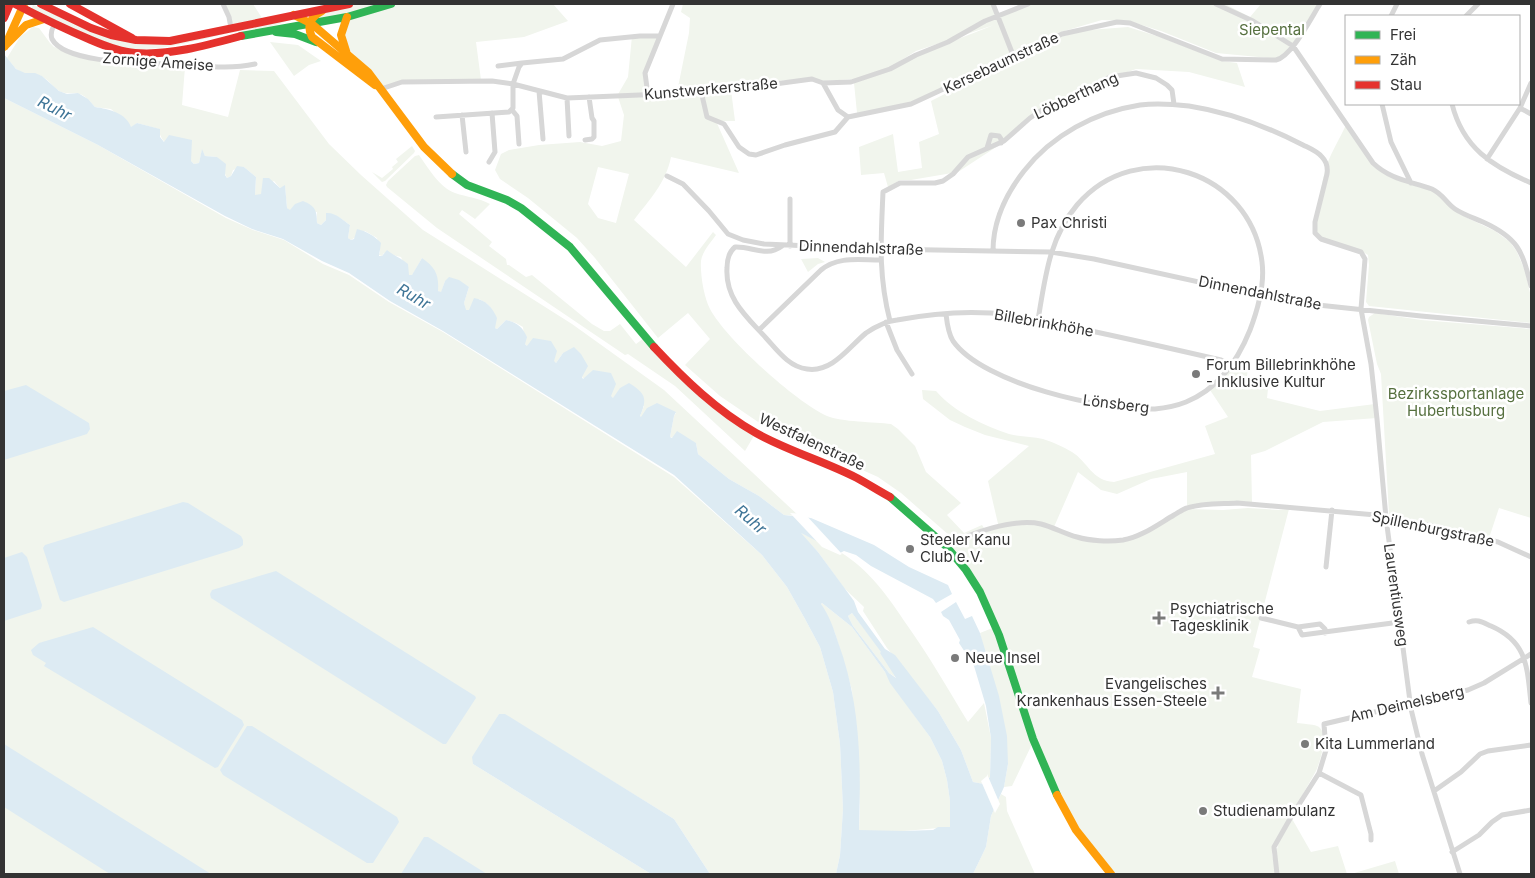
<svg xmlns="http://www.w3.org/2000/svg" width="1535" height="878" font-family="Inter,sans-serif">
  <style>
    .green { fill: #f1f5ed; fill-rule: evenodd }
    .water { fill: #ddebf3; fill-rule: evenodd }
    .pier { fill: #fff }
    .lines { fill: none; stroke-linecap: round; stroke-linejoin: round }
    .street { stroke: #d7d7d7; stroke-width: 5 }
    .fast { stroke: #30b455; stroke-width: 8 }
    .slow { stroke: #ff9f0a; stroke-width: 8 }
    .jam { stroke: #e5322d; stroke-width: 8 }
    .poi-dot { fill: #7a7a7a; stroke: #fff; stroke-width: 2 }
    .labels { text-anchor: middle; stroke-width: 5; stroke-linejoin: round; paint-order: stroke }
    .park-label { font-size: 15px; fill: #56703f; stroke: #fff }
    .street-label { font-size: 15px; fill: #333; stroke: #fff }
    .poi-label { font-size: 15px; fill: #333; stroke: #fff; text-anchor: start }
    .water-label { font-size: 16px; font-style: italic; fill: #3f7597; stroke: #fff }
  </style>
  <rect width="100%" height="100%" fill="#fff"/>
  <path class="green" d="M223,4h30l9,14 -31,8z
    M351,4h38l-42,13 -35,2 12,-9z
    M392,4h161l15,17 -44,16 -48,5 5,38 -78,2 -22,6 -14,-20 -24,-25 4,-25z
    M683,4h308l5,14 22,-10 -1,-4h208l25,13 11,-13h59c-10,15 -25,46 -41,55l-63,-6 -55,-22 -32,-10 -27,-1 -48,14 -92,46 -54,23 -29,7 -22,3 -3,-30 37,-13 26,-15 77,-30 -78,26 -27,17 -34,11 -32,2 -9,-3 -111,9 -1,3 -25,2 12,-59 1,-15 -9,-6z
    M33,5l57,25 40,13 40,1 119,-24c-18,9 -41,9 -60,13 -36,8 -82,23 -118,13 -28,-7 -54,-24 -80,-36z
    M33,27l6,1 11,15 4,4 44,13 44,6 43,1 -3,38 46,12 12,-47 34,1 55,73 32,31 62,55 149,94 92,66 135,126 -15,-1 -25,-19 -30,-17 -31,-25 -2,-11 -26,-6 4,-21 2,-3 -35,5 -1,-2 4,-10 -31,-8 -29,-19 -21,-26 -7,10 -29,-17 -2,-2 -2,-17 -7,-4 -10,-3 -9,9 -2,-1c-2,-16 0,-21 -16,-29l-10,12 -4,-1 -1,-7 5,-16 -24,-6 -4,12 -3,-2 -16,-33 -10,18 -3,-1 -8,-18 -17,-4 -2,3 -3,-1 1,-3 -3,-14 -12,-7 -14,9 -3,-2 2,-13c-7,-5 -16,-13 -24,-11v6l-5,5 -4,-2v-11l-28,-2 -2,-2 -2,-22 -5,2 -6,-7 -11,7 -2,7h-6l1,-18 -12,-10 -11,3 -2,6 -4,2 -10,-21 -12,-1 -3,-6 -3,13 -5,1c-11,-12 -34,-17 -35,-35l-22,-6 -6,5 -20,-19 -16,-2c-5,-6 -11,-13 -19,-14 -5,0 -9,1 -15,-1 -8,-4 -11,-11 -18,-15 -6,-4 -12,-2 -19,-4 -8,-2 -12,-9 -17,-15l13,-21z
    M1128,27l32,10 62,24 15,2 8,24 -56,-15 -53,-3 -27,10 -54,26 -31,19 -17,16 -49,32 -47,8h-11l-12,7 -4,-14 -23,2 -2,-28 34,-13 5,38 24,-4 -3,-26 20,-8 -8,-33 124,-63 34,-8z
    M632,36h27l-14,39 2,19 -30,2 11,-19z
    M270,42l28,3 23,16 -12,4 -15,11z
    M731,90l4,31h-19l23,52 -68,-16c-5,26 -22,43 -37,63l52,47 27,-35 3,3c-5,7 -14,17 -15,26 -1,13 3,37 9,48 16,30 86,93 117,107 14,6 48,6 64,8l7,5 17,17 11,26 35,31 -14,12 17,18 18,-8 2,3 -20,7 -14,1 -49,-43 -23,-16 -114,-51 -44,-30 -35,-31 25,-26 -22,-26 -30,25 -63,-80 -18,-20 -49,-40 -28,-19 -5,-9 6,-16 8,-4 30,-5 41,-3 22,4 19,-5 3,-26 -6,-18zM598,167l31,7 -13,49 -18,-5 -10,-14z
    M4,98l94,47 128,73 27,12 31,10 39,24 26,11 40,27 54,30 231,145 88,78 25,32 18,32 15,28 13,45 7,52 3,65 -3,46 -4,19h-126l-36,-55 -169,-104 -6,-1 -26,50 178,110h-647z
    M1346,125l35,46 53,20 25,23 36,17 15,11 7,10 8,19 6,26v26l-162,-17 -3,-4 3,-37 -1,-10 -5,-3 -44,-15c-7,-8 4,-61 8,-73 5,-13 13,-26 19,-39z
    M412,146l3,5 -1,2 -29,28 -3,1 -10,-10 10,6 11,-9 -1,-2 6,-5 -2,-3z
    M419,155c10,14 20,32 36,38 12,4 24,5 35,11l-15,15 -13,-9 -3,4 33,28 -3,4 17,13 1,6h2l17,12 6,-2 60,49 12,7h6l10,-7 16,20 8,-6 38,41 73,55 -10,17 -70,-65 -47,-32 -3,1 -188,-127 -50,-41 -1,-2 2,-4 27,-25z
    M818,258l7,4 -7,2 -10,8 -7,-13z
    M1375,313l46,7 110,9v189l-32,-10 -10,30 -100,-24 -8,-140 -4,-10 -9,-44 1,-3z
    M1237,361l11,6 -2,20 22,2 -1,9 53,13 55,-7 2,14 -54,4 -58,29 -14,4 1,48 -65,4v-35l-36,7 -34,15 -16,-4 -23,-18 -24,55 25,12 45,2 63,-32 36,1 25,-2 30,2 11,-1 -36,138 7,2 -8,28 49,12 -4,34c6,1 15,1 20,3 13,5 3,36 -1,45l-43,76 -1,7 4,20h-164l-9,-11 -49,-72 -65,-181 -43,-64 9,-4 44,-14 -11,-47 41,-35 -44,-11 -20,-8 -15,-7 -27,-21 -1,-9 14,1c18,21 47,34 73,43 11,3 23,2 34,5 9,3 21,8 29,13 16,10 20,29 42,30l101,-28 -10,-28 23,-9 -18,-27z
    M799,532c14,7 28,13 41,20 29,17 49,46 67,73 22,31 41,64 61,97l16,-19 7,35 -1,39 -6,7 -11,-2 -12,-32 -23,-39 -51,-63 -24,-37 1,-4 -20,-19 -26,-36z
    M822,603l30,24 33,45 6,11 39,54 12,24 5,19 3,21v26l-46,4h-45l1,-24 -8,-117 -17,-57 -14,-29z
    M852,613l30,39 15,26 -8,-5 -36,-47 -5,-10z
    M995,627l39,113 -22,46 -8,1 4,-23 -28,-131z
    M1001,794l5,3 1,14 28,63h-62l13,-27 5,-31z
    M1291,817l20,35 27,-6 9,28h-68l-3,-21 2,-8z
    M1395,861l4,13h-48z"/>
  <path class="water" d="M4,54l12,15 9,4h10l7,3 17,15 8,3 11,-1 10,6 7,8c14,2 31,6 36,20l6,-4 23,6v8l4,5 5,-7 23,5 -1,21 3,3 5,-1 3,-14 3,7 12,1 9,7 -1,11 2,3 4,-2 6,-10 7,1 12,10 -1,18 6,-1 2,-16h6l11,10 5,-3 2,23 3,2 5,-6 8,-3c12,5 14,9 14,22l4,2 5,-5v-7c9,-1 17,7 24,12l-2,13 3,2 3,-1 3,-10c9,2 18,7 24,14l-2,13h3l5,-6c7,6 14,8 21,14l1,11h3l10,-17c14,10 17,17 16,33l3,1 4,-11 4,-4 10,3 10,7 -5,16 2,7h3l5,-12c12,2 18,9 23,20l-2,10 2,1 9,-9c11,3 16,6 21,17l-2,7 2,2 6,-8 18,3 6,10 -3,10 2,2 7,-10 11,-6 7,7 7,12 -6,11 1,2 10,-9 18,3 5,11 -5,12 2,2 7,-10 9,-5c16,10 19,15 11,33l1,1 6,-9 10,-5 19,9 -2,4 -4,21 2,1 5,-7 19,12 2,11 31,25 30,17 25,19 27,3 63,27 35,22 39,18 4,9 -16,9 -3,-4 -62,-33 -15,-11 -12,-4 -4,2 -39,-20 17,19 36,49 4,11 27,37 10,6 43,56 23,39 12,32 11,2 6,-7 1,-39 -5,-32 -12,-40 -15,-23 1,-3 -11,-20 -6,-4 -2,-4 15,-10 9,17 7,-3 8,17 19,63 8,40 1,28 -4,23 -13,29 -5,31 -13,27h-137l4,-19 3,-46 -3,-65 -7,-52 -13,-45 -15,-28 -18,-32 -25,-32 -88,-80 -231,-144 -53,-30 -41,-28 -27,-12 -39,-22 -31,-10 -27,-13 -127,-71 -94,-47zM822,603l30,24 33,45 5,11 40,54 12,24 5,19 3,21v26h-12l-5,3 -29,1 -45,-1c2,-65 2,-126 -21,-188 -4,-13 -9,-27 -17,-38zM852,613l29,39 -1,1 16,25 -7,-5 -36,-47 -5,-10z
    M26,385l63,38 1,6 -3,5 -83,26v-69z
    M183,502l5,1 53,33 2,4v5l-4,3 -175,54 -4,-2 -17,-52 2,-3z
    M22,552l5,5 15,48 -1,4 -37,12v-63z
    M276,571l199,125 1,2 -30,46h-3l-232,-146 -1,-4 2,-4z
    M93,627l149,93 2,5 -26,42 -3,1 -171,-102 2,-3 -13,-8 -2,-5 8,-7z
    M499,714h6l169,105 36,55h-59l-178,-110 -1,-7z
    M247,726h5l145,91 2,5 -26,41h-6l-144,-88 -3,-5z
    M4,744l207,130h-101l-106,-67z
    M424,837h4l59,37h-86z"/>
  <path class="pier" d="M790,513l15,1 37,40 -2,1 -18,-8z
    M987,774l13,30 -5,9 -14,-32 6,-5z"/>
  <g class="lines">
    <path class="street" d="M223,4l6,13 2,11
      M993,4l20,51
      M1216,4l37,17 40,25 80,117c18,17 37,18 59,26 11,5 14,14 23,20 9,6 19,9 28,13 35,16 39,28 48,64
      M1391,16l6,-12
      M1466,16l12,-12
      M54,25c-2,4 -4,9 -2,14 13,25 94,24 118,25 29,1 57,6 85,0
      M498,66l24,-3
      M823,83l15,27 10,7
      M513,84l6,-17 3,-4 41,-4 37,-19 40,-4h19
      M381,89l21,-7 90,-1 21,3 54,14 121,-5 65,-6 59,-8 11,4 28,-1 39,-13 26,-14 32,-13 37,-21 43,-17
      M539,91l4,48
      M701,91l6,26 17,7 15,23 10,7 7,1 29,-10 50,-13 13,-15 63,-13 151,-70 55,-12 13,1 92,36 54,1c16,-4 35,-42 44,-56
      M648,95l-3,-22 28,-69
      M567,98l2,38
      M1382,104l9,38 20,41
      M1452,104c11,44 40,62 79,79
      M1520,108l11,6
      M512,110l5,6 2,28
      M462,115l4,37
      M436,117l73,-5 4,-4v-24
      M585,140l7,-1 2,-2v-16l-2,-3 -3,-21
      M987,148l4,-13 8,1 2,3v4
      M1487,159l33,-51 11,-25
      M489,162l6,-10 -3,-39
      M667,176l16,8 26,27 19,23 15,6 21,4 117,5 170,3 43,7 196,43 131,14 110,10
      M790,199v47
      M782,246c-16,12 -30,0 -47,1 -6,5 -8,13 -8,21 -2,31 20,49 39,70 11,12 23,29 41,31 25,4 42,-22 59,-36 9,-6 20,-12 31,-13 31,-6 63,-9 94,-7 29,2 57,9 86,15 48,10 96,21 144,32l10,5
      M993,251c0,-29 13,-57 31,-80 28,-36 71,-59 116,-66 16,-2 32,-1 49,1 39,6 79,21 114,39 6,3 14,6 19,12 5,5 6,10 5,17l-12,48v11l6,6 40,13 4,7 -4,50 10,55 6,55 9,99 25,191 11,45 38,120
      M946,314c1,9 2,19 7,27 30,43 151,70 202,68 11,-1 21,-3 31,-7 32,-13 52,-42 64,-72 8,-21 15,-45 12,-68 -11,-91 -124,-128 -185,-57 -28,33 -32,74 -39,115
      M890,321c-12,-47 -9,-82 -7,-129l17,-9h35l8,-2 10,-7 15,-17 36,-16 26,-23 15,-10 24,-10 41,-21 26,-4 20,5 11,7 5,5 2,14
      M886,322l11,28 15,24
      M759,330l62,-60c17,-14 38,-10 59,-10
      M946,546c24,-13 68,-28 95,-22 12,3 24,10 36,13 13,4 32,5 46,3 18,-3 34,-15 51,-25 4,-2 9,-6 13,-7 15,-5 34,-4 50,-5l139,12 56,11 66,16 33,15
      M1326,567l6,-57
      M1261,618l37,9 4,8 98,-13
      M1469,622c9,-3 13,0 22,4 37,16 36,42 40,77
      M1298,627l22,-3 5,5v4
      M1319,773l42,22 10,39v6
      M1434,791l27,-19 19,-18 8,-3 43,-6
      M1452,852l27,-17 13,-13 10,-7 29,-5
      M1277,874l-3,-27 17,-30 28,-44 7,-23 -2,-26 144,-34 16,-7 47,-29"/>
    <path class="fast" d="M276,32l19,2 21,8
      M241,36l106,-19 44,-13
      M452,174l15,11 40,15 14,8 49,39 84,100
      M890,497l56,49 20,24 14,22 19,43 34,104 24,56"/>
    <path class="slow" d="M322,11c-11,6 -16,14 -10,26l63,48
      M294,15l18,9 56,48 56,75 28,27
      M347,17l-6,18 6,19
      M5,46l19,-42
      M4,47l22,-22 18,-6
      M1057,795l19,35 35,44"/>
    <path class="jam" d="M15,4c25,13 50,25 76,36 14,6 29,12 44,13 34,3 73,-8 106,-17
      M41,4l50,24 20,7 25,5 34,1 179,-37
      M70,4l62,34
      M4,18l6,-14
      M654,347c30,32 63,64 102,86 32,18 68,28 101,45 11,6 22,13 33,19"/>
  </g>
  <g class="poi-dot">
    <circle cx="1021" cy="223" r="5"/>
    <circle cx="1196" cy="374" r="5"/>
    <circle cx="910" cy="549" r="5"/>
    <path d="M1156.5 610.5h5v5h5v5h-5v5h-5v-5h-5v-5h5z"/>
    <circle cx="955" cy="658" r="5"/>
    <path d="M1215.5 685.5h5v5h5v5h-5v5h-5v-5h-5v-5h5z"/>
    <circle cx="1305" cy="744" r="5"/>
    <circle cx="1203" cy="811" r="5"/>
  </g>
  <g class="labels">
    <g class="park-label">
      <text x="1272" y="35">Siepental</text>
      <text x="1456" y="399">Bezirkssportanlage<tspan x="1456" dy="17">Hubertusburg</tspan></text>
    </g>
    <g class="street-label">
      <text transform="translate(158 62) rotate(4)" y="5">Zornige Ameise</text>
      <text transform="translate(1001 63) rotate(-25)" y="5">Kersebaumstraße</text>
      <text transform="translate(711 89) rotate(-5)" y="5">Kunstwerkerstraße</text>
      <text transform="translate(1076 96) rotate(-25)" y="5">Löbberthang</text>
      <text transform="translate(861 248) rotate(2)" y="5">Dinnendahlstraße</text>
      <text transform="translate(1260 293) rotate(11)" y="5">Dinnendahlstraße</text>
      <text transform="translate(1044 323) rotate(10)" y="5">Billebrinkhöhe</text>
      <text transform="translate(1116 404) rotate(7)" y="5">Lönsberg</text>
      <text transform="translate(812 442) rotate(25)" y="5">Westfalenstraße</text>
      <text transform="translate(1433 529) rotate(12)" y="5">Spillenburgstraße</text>
      <text transform="translate(1396 595) rotate(82)" y="5">Laurentiusweg</text>
      <text transform="translate(1407 704) rotate(-13)" y="5">Am Deimelsberg</text>
    </g>
    <g class="poi-label">
      <text x="1031" y="228">Pax Christi</text>
      <text x="1206" y="370">Forum Billebrinkhöhe<tspan x="1206" dy="17">- Inklusive Kultur</tspan></text>
      <text x="920" y="545">Steeler Kanu<tspan x="920" dy="17">Club e.V.</tspan></text>
      <text x="1170" y="614">Psychiatrische<tspan x="1170" dy="17">Tagesklinik</tspan></text>
      <text x="965" y="663">Neue Insel</text>
      <text x="1207" y="689" text-anchor="end">Evangelisches<tspan x="1207" dy="17">Krankenhaus Essen-Steele</tspan></text>
      <text x="1315" y="749">Kita Lummerland</text>
      <text x="1213" y="816">Studienambulanz</text>
    </g>
    <g class="water-label">
      <text transform="translate(55 108) rotate(27)" y="6">Ruhr</text>
      <text transform="translate(414 296) rotate(30)" y="6">Ruhr</text>
      <text transform="translate(751 519) rotate(41)" y="6">Ruhr</text>
    </g>
  </g>
  <rect width="1535" height="878" fill="none" stroke="#333333" stroke-width="10"/>
  <rect x="1345" y="15" width="175" height="90" fill="#ffffff" stroke="#adadad"/>
  <rect x="1355" y="31" width="25" height="8" fill="#30b455" stroke="#adadad"/>
  <text x="1390" y="40" font-size="15" fill="#333333">Frei</text>
  <rect x="1355" y="56" width="25" height="8" fill="#ff9f0a" stroke="#adadad"/>
  <text x="1390" y="65" font-size="15" fill="#333333">Zäh</text>
  <rect x="1355" y="81" width="25" height="8" fill="#e5322d" stroke="#adadad"/>
  <text x="1390" y="90" font-size="15" fill="#333333">Stau</text>
</svg>
